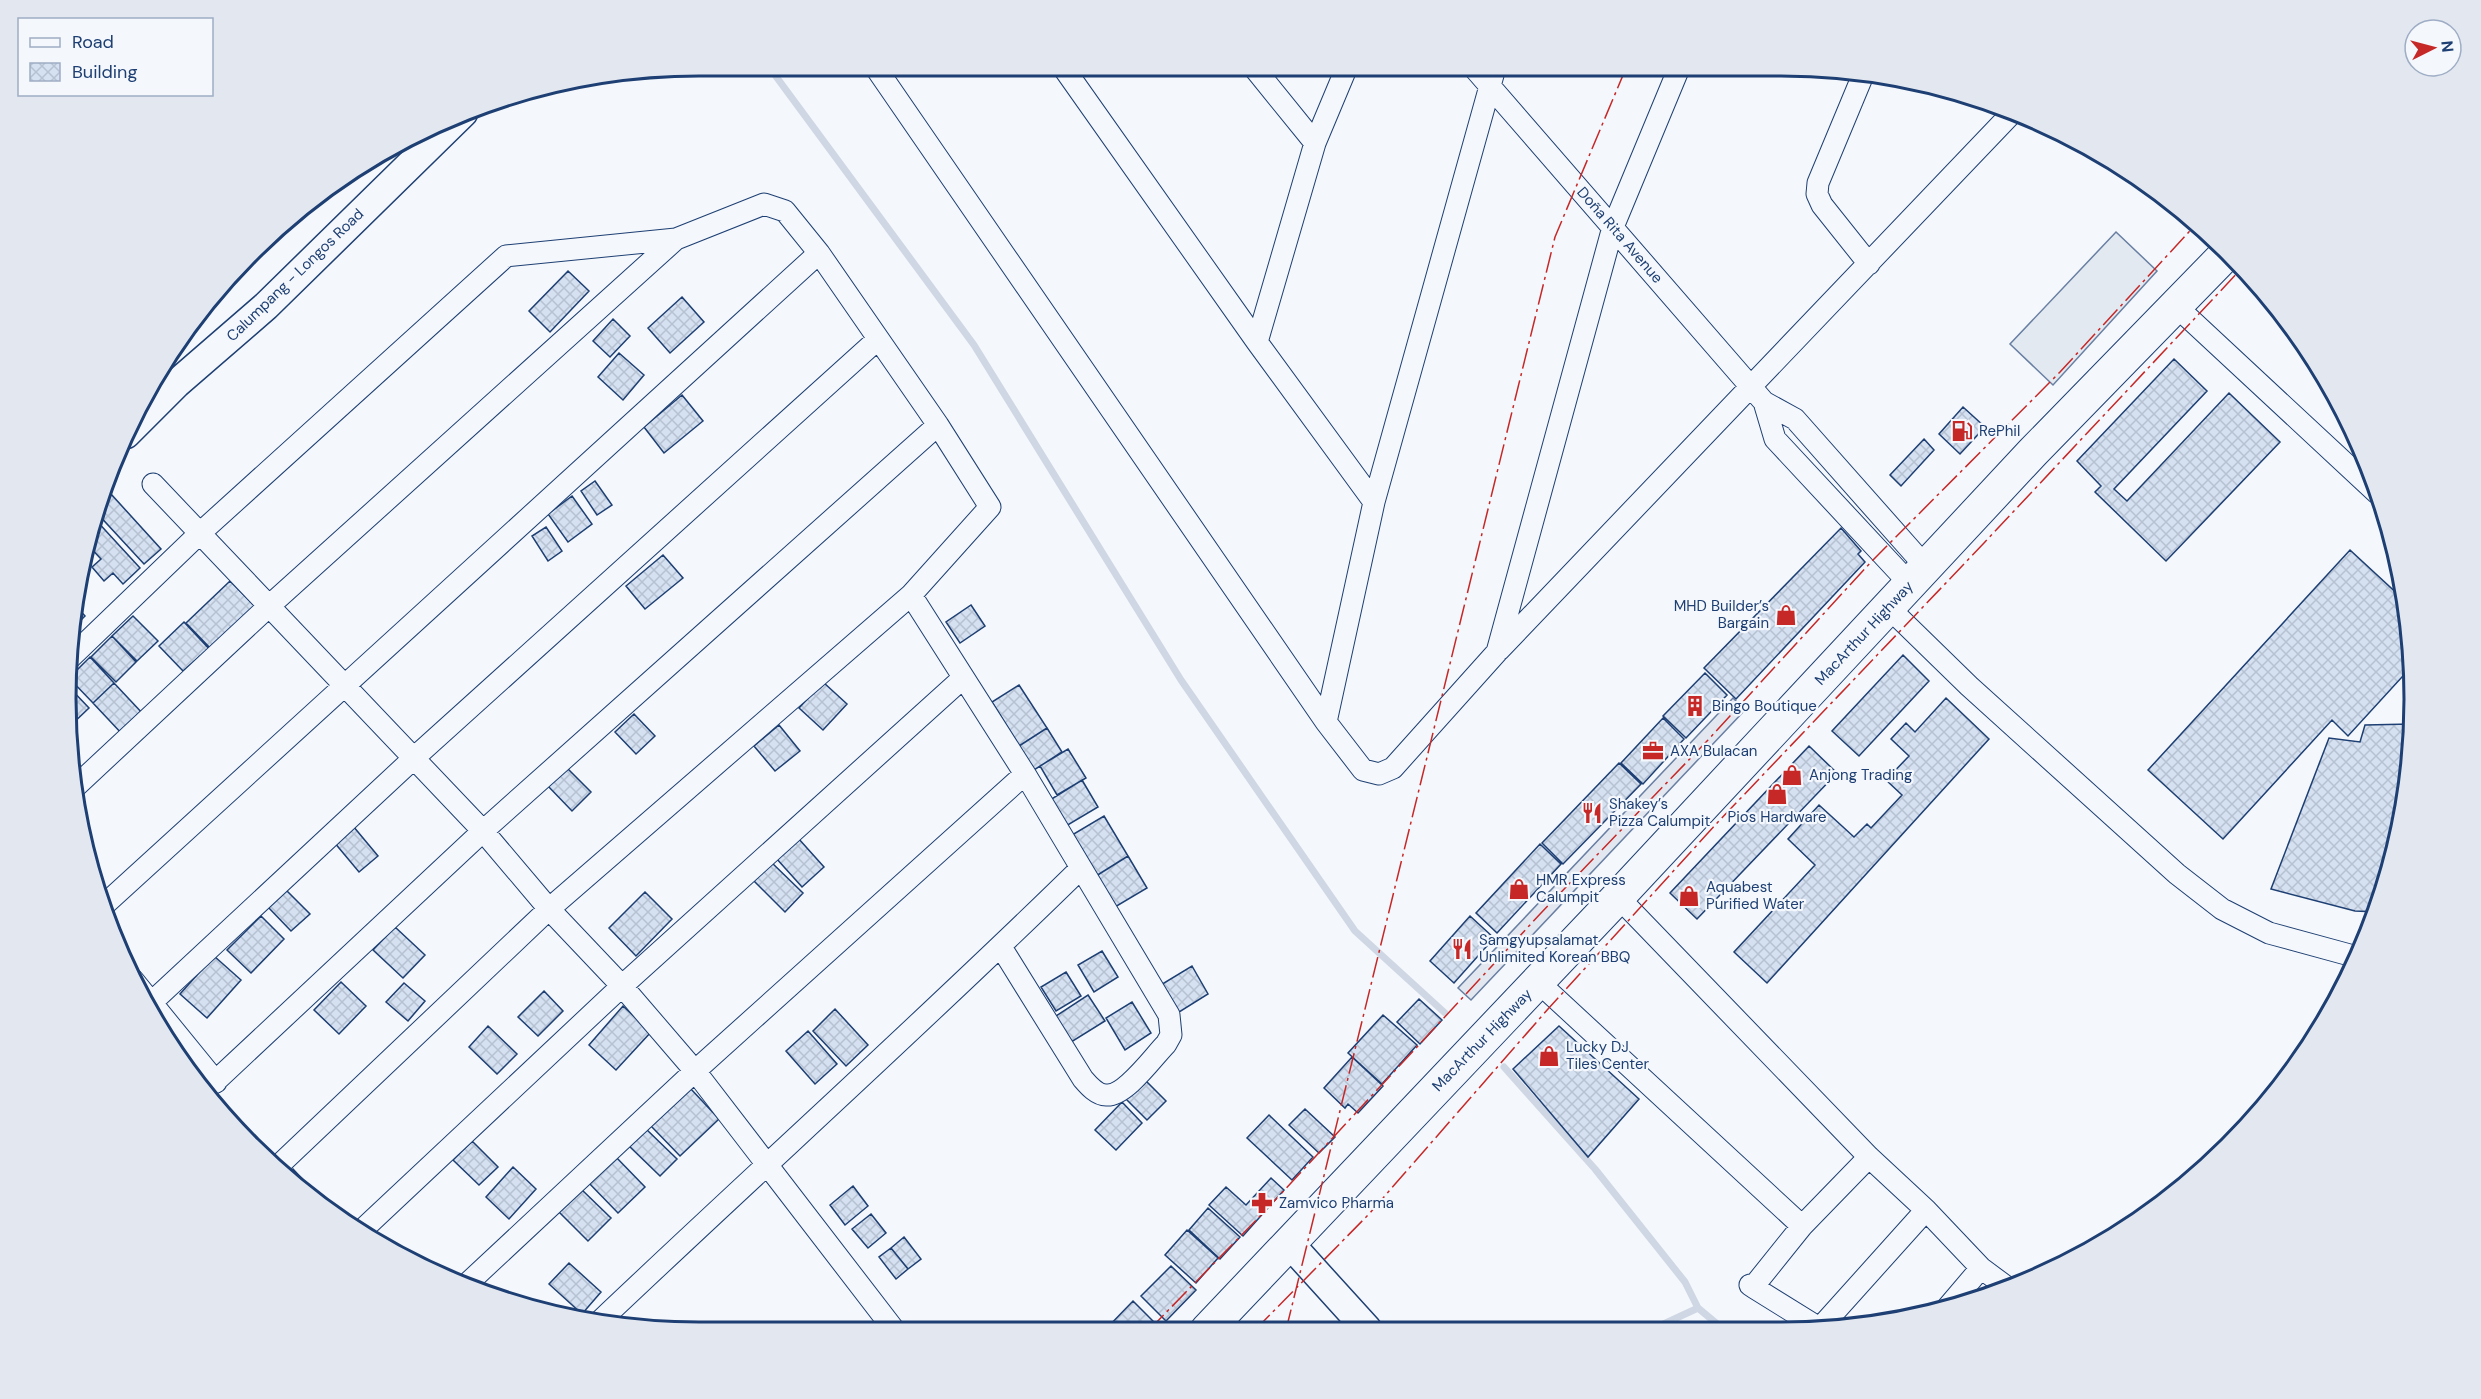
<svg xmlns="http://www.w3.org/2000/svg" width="2481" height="1399" font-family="'DM Sans',sans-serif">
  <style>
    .grass { fill: #e3e9f0; stroke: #687fa3; stroke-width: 1.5 }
    .parking { fill: #e3e8f0; stroke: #687fa3; stroke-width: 1.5 }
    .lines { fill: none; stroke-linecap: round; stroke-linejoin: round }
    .stream { stroke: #cfd7e4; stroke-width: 7 }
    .building { fill: url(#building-cross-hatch); stroke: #1d3f73; stroke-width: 1.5 }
    .street-casing { stroke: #1d3f73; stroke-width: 23 }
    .secondary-casing { stroke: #1d3f73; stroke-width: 31 }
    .highway-casing { stroke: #1d3f73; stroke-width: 35 }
    .street { stroke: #f4f7fb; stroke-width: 21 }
    .secondary { stroke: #f4f7fb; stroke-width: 28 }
    .highway { stroke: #f4f7fb; stroke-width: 33 }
    .power { stroke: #c62828; stroke-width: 1.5; stroke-dasharray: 21 4.5 3 4.5; stroke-linecap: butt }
    .labels { text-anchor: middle; stroke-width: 4.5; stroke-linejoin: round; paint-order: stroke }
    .street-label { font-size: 15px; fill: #1d3f73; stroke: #f4f7fb }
    .poi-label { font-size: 15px; fill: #1d3f73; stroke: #f4f7fb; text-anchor: start }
    .rim { fill: none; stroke: #1d3f73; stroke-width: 3 }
  </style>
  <defs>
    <pattern id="building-cross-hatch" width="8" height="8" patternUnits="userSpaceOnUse" patternTransform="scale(1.5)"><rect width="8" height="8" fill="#d5e0f0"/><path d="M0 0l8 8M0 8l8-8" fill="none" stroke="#b6c1d1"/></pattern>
  </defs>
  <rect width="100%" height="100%" fill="#f4f7fb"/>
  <path class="grass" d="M2116,232l41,39 -104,114 -43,-41z"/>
  <path class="parking" d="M1733,698l12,12 -274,290 -13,-12z"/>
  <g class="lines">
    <path class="stream" d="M772,71l202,274 207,335 174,251 90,82
      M1504,1067l91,102 90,113 13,26 24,20
      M1655,1328l43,-20"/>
  </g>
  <path class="building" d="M568,271l21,20 -39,41 -21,-21z
    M682,297l22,25 -34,31 -22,-25z
    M613,319l17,17 -20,21 -17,-16z
    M619,353l25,22 -21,25 -25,-23z
    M2174,359l33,32 -93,98 13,12 102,-108 51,49 -114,119 -71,-69 6,-6 -24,-25z
    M682,395l21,26 -39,32 -20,-26z
    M1963,407l22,20 -25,27 -21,-20z
    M1924,439l10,11 -33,36 -11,-11z
    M595,481l17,24 -15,10 -16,-24z
    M111,494l50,55 -17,15 -48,-52 3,-6z
    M572,496l20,28 -24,18 -20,-28z
    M94,518l46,50 -17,16 -10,-11 -9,8 -12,-14 9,-8 -15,-16z
    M546,527l16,24 -14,10 -16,-25z
    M1841,528l20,23 -3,3 7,8 -129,137 -32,-31z
    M2350,550l54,50 6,34 -9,10 12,12v9l-65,71 -16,-16 -109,119 -75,-69z
    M663,555l20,23 -38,31 -19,-23z
    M230,581l27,27 -44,43 -27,-28z
    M74,604l11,12 -14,14v-13z
    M971,605l14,21 -25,17 -14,-21z
    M133,616l25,25 -21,20 -25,-25z
    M184,622l28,30 -9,9 -4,-4 -16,14 -24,-25z
    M112,636l24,26 -20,20 -25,-25z
    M1903,655l26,26 -70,75 -27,-25z
    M90,657l24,26 -21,20 -24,-25z
    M1705,673l22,22 -41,43 -23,-22z
    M823,682l24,22 -24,26 -24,-22z
    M114,683l30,32 -21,20 -30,-32z
    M1019,685l28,43 -28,18 -27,-44z
    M69,687l20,21 -21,20v-1z
    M1946,698l43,41 -222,244 -33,-31 81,-87 -27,-26 31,-34 35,32 13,-13 4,4 31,-33 -16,-15 23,-24 -18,-17 15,-16 9,9z
    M634,714l21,22 -19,18 -21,-22z
    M1663,718l21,21 -41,45 -22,-21z
    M2411,724l-1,59 -32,129 -23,-1 -84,-22 58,-151 31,4 5,-17z
    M779,725l21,26 -25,20 -21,-25z
    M1047,728l15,24 -28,18 -15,-24z
    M1809,746l28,27 -140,146 -27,-26z
    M1068,749l18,29 -29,17 -17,-29z
    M1619,763l22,21 -78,80 -21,-21z
    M565,766l26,26 -19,19 -25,-26z
    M1082,780l16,27 -32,19 -16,-26z
    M1104,816l24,40 -32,20 -24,-41z
    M353,826l25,30 -19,16 -25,-30z
    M798,838l26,29 -22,20 -26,-29z
    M1540,844l21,20 -64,69 -21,-20z
    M1128,856l19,32 -32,19 -19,-31z
    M770,861l33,32 -18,19 -33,-33z
    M286,890l24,24 -19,17 -23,-24z
    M645,892l27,27 -36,37 -27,-28z
    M261,916l23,23 -33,34 -24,-23z
    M1470,916l24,22 -40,45 -24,-22z
    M395,927l30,28 -22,23 -30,-28z
    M1102,951l16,26 -24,15 -16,-27z
    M214,956l27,24 -34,38 -27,-24z
    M1192,966l16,28 -32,20 -17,-28z
    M1066,972l15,24 -25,15 -15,-24z
    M341,982l25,24 -27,28 -25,-24z
    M404,983l21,18 -17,20 -22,-19z
    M544,991l19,20 -25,25 -20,-19z
    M1088,995l17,26 -37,23 -15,-26z
    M1419,999l23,21 -22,24 -23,-22z
    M1132,1002l19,31 -26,17 -19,-32z
    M623,1006l28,26 -35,38 -27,-25z
    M835,1009l33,36 -22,21 -33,-35z
    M1383,1015l34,30 -35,39 -34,-31z
    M488,1026l29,28 -20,20 -28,-27z
    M1559,1026l80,73 -51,58 -75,-88z
    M808,1031l29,33 -22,20 -29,-33z
    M1352,1057l31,29 -25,27 -10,-9 -3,4 -21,-20z
    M1145,1080l21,21 -19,19 -21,-21z
    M690,1088l29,31 -39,37 -29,-30z
    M1122,1102l20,21 -26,27 -21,-20z
    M1305,1109l30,28 -16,16 -30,-28z
    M1269,1115l44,42 -21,23 -45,-42z
    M645,1128l32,31 -17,17 -31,-30z
    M472,1141l26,26 -19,18 -26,-25z
    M614,1155l31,32 -27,26 -31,-32z
    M513,1167l23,22 -27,30 -23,-22z
    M293,1169l24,26 -4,3 -29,-21z
    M1271,1178l13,12 -41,46 -34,-31 17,-18 20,18z
    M853,1186l15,20 -23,19 -15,-20z
    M580,1188l31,30 -23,23 -30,-30z
    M1208,1208l32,29 -20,22 -31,-29z
    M871,1214l15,19 -18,15 -16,-19z
    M1187,1230l31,28 -22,25 -31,-28z
    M904,1237l17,22 -13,10 -17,-21z
    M891,1248l17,21 -12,10 -17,-22z
    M569,1263l32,29 -19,22 -33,-30z
    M1171,1266l25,24 -30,31 -25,-25z
    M1133,1301l25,25 -3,4h-50z"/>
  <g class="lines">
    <defs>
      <path id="street" d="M1255,69l60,74
        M1475,69l289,333 31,17 131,148
        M1065,70l192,272 117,160
        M878,71l448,651 37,48 16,4 14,-6 104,-116 116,-425 66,-159
        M1863,75l-45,108 -1,11 5,11 47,59
        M2177,307l200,186
        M1257,342l58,-199 31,-74
        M1764,402l11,37 135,145
        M153,484l330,347 66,78 73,77 73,85 200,260
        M911,595l114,179 144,241 2,20 -5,9c-13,13 -41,53 -60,51 -9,0 -17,-9 -23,-16l-82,-132
        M1889,608l80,78 208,188 45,35 47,24 88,24
        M1499,650l514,-538
        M70,658l129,-124 307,-278 170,-17 88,-35 21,7 34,42 119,172 52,82 -79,88 -362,314 -274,260
        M1326,722l48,-220 121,-434
        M74,788l194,-181 408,-368
        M1618,897l251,260 57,53 55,58 27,20
        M103,906l716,-653
        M133,980l83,102
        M1537,981l265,245
        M152,1002l262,-244 463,-418
        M205,1091l278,-260 455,-406
        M360,1232l262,-246 341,-308
        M468,1283l227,-212 330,-297
        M1750,1285l3,2 49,-61 67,-69
        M1753,1287l66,41
        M1947,1308l34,-40
        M599,1322c160,-152 324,-299 481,-453
        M1820,1328l106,-118"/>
      <path id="secondary" d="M126,434l50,-50 90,-78 197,-193
        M1289,1243l78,86"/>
      <path id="highway" d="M1207,1330l411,-433 415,-445 194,-199"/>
    </defs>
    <use href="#street" class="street-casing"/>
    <use href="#secondary" class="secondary-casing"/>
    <use href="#highway" class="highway-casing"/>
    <use href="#street" class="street"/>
    <use href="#secondary" class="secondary"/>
    <use href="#highway" class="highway"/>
    <path class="power" d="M1149,1330l116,-119 276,-298 167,-173 163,-178 189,-190 138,-150
      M1255,1330l114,-116 179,-205 170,-187 266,-279 258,-275
      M1286,1330l269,-1093 71,-169"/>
  </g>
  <defs>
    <symbol id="fuel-bare" viewBox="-9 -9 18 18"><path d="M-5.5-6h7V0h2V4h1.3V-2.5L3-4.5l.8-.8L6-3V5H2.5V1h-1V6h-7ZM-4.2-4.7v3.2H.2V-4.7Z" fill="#c62828" stroke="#f4f7fb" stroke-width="2.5" paint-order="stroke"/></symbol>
    <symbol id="shop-bare" viewBox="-9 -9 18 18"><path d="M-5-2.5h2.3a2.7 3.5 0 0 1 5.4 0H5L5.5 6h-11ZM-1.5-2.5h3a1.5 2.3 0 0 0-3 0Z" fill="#c62828" stroke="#f4f7fb" stroke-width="2.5" paint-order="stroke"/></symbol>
    <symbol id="building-bare" viewBox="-9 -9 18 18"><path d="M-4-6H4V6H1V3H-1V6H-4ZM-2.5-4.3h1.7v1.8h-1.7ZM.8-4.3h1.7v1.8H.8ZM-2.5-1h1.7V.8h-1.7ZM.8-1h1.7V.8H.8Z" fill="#c62828" stroke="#f4f7fb" stroke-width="2.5" paint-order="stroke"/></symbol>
    <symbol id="office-bare" viewBox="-9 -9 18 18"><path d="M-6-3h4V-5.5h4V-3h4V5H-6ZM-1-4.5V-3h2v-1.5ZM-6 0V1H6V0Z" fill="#c62828" stroke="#f4f7fb" stroke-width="2.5" paint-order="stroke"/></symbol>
    <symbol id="restaurant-bare" viewBox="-9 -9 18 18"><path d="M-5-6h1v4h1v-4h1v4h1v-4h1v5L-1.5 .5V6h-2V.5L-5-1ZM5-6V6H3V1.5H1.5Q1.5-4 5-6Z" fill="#c62828" stroke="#f4f7fb" stroke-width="2.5" paint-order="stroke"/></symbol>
    <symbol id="pharmacy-bare" viewBox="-9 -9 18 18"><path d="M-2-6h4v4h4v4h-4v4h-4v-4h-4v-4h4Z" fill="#c62828" stroke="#f4f7fb" stroke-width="2.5" paint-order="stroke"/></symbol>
  </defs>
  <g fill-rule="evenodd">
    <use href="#fuel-bare" x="1947" y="416" width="30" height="30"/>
    <use href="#shop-bare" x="1771" y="600" width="30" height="30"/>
    <use href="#building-bare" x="1680" y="691" width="30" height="30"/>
    <use href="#office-bare" x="1638" y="736" width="30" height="30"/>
    <use href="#shop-bare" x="1777" y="760" width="30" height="30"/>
    <use href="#shop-bare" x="1762" y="779" width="30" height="30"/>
    <use href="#restaurant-bare" x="1577" y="798" width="30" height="30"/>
    <use href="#shop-bare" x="1504" y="874" width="30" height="30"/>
    <use href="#shop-bare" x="1674" y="881" width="30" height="30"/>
    <use href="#restaurant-bare" x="1447" y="934" width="30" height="30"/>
    <use href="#shop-bare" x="1534" y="1041" width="30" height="30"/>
    <use href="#pharmacy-bare" x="1247" y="1188" width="30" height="30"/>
  </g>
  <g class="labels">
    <g class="street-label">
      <text transform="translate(1620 235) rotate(49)" y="5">Doña Rita Avenue</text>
      <text transform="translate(295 275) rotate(-44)" y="5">Calumpang - Longos Road</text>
      <text transform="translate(1864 633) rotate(-47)" y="5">MacArthur Highway</text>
      <text transform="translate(1482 1040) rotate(-46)" y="5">MacArthur Highway</text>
    </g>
    <g class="poi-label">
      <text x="1979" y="436">RePhil</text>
      <text x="1769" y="611" text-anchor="end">MHD Builder’s<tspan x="1769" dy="17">Bargain</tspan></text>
      <text x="1712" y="711">Bingo Boutique</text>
      <text x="1670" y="756">AXA Bulacan</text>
      <text x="1809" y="780">Anjong Trading</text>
      <text x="1609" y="809">Shakey’s<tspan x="1609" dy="17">Pizza Calumpit</tspan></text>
      <text x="1777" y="822" text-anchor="middle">Pios Hardware</text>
      <text x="1536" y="885">HMR Express<tspan x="1536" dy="17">Calumpit</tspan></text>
      <text x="1706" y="892">Aquabest<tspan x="1706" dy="17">Purified Water</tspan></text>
      <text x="1479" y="945">Samgyupsalamat<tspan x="1479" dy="17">Unlimited Korean BBQ</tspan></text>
      <text x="1566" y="1052">Lucky DJ<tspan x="1566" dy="17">Tiles Center</tspan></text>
      <text x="1279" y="1208">Zamvico Pharma</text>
    </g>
  </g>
  <path d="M0 0H2481V1399H0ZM699 76H1781A623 623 0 0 1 2404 699V699A623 623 0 0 1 1781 1322H699A623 623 0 0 1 76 699V699A623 623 0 0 1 699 76Z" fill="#e3e8f0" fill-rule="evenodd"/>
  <path class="rim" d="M699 76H1781A623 623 0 0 1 2404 699V699A623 623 0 0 1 1781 1322H699A623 623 0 0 1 76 699V699A623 623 0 0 1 699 76Z"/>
  <rect x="18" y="18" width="195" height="78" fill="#f4f7fb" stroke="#9eadc5" stroke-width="1.5"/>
  <rect x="30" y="38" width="30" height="9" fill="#f4f7fb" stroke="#9eadc5" stroke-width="1.5"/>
  <text x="72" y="48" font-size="18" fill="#1d3f73">Road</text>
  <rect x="30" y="63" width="30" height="18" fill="url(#building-cross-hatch)" stroke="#9eadc5" stroke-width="1.5"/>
  <text x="72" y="78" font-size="18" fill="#1d3f73">Building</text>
  <g transform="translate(2433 48) rotate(84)"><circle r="28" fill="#f4f7fb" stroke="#9eadc5" stroke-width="1.5"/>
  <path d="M0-4.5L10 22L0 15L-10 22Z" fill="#c62828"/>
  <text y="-9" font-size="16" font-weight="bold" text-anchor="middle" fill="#1d3f73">N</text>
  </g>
</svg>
